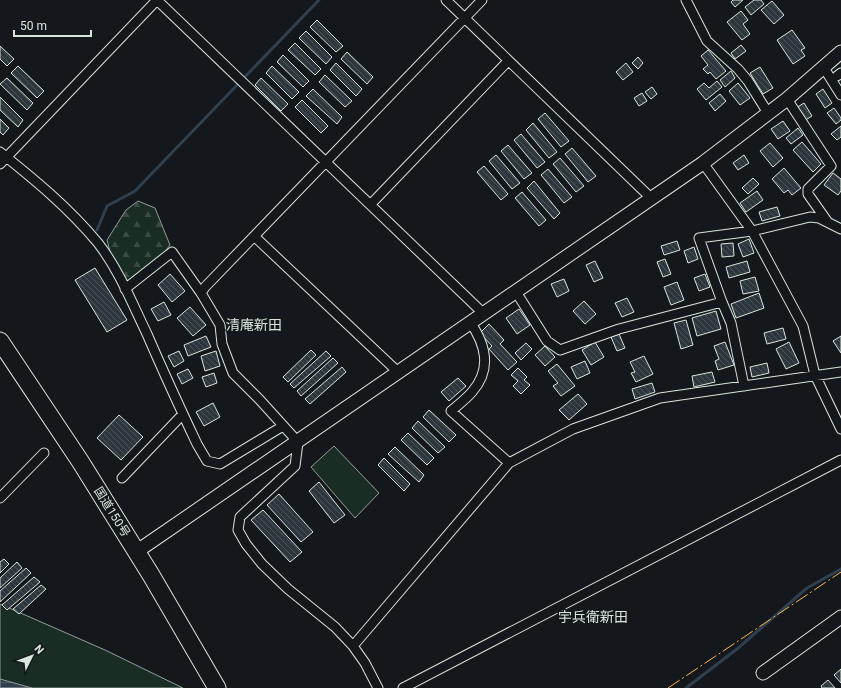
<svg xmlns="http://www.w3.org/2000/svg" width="841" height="688" font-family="Roboto,'Noto Sans JP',sans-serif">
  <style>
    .grass { fill: #1a2d24; stroke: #939e99 }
    .forest { fill: url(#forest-firs); stroke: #939e99 }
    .water { fill: url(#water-rules); stroke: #939e99 }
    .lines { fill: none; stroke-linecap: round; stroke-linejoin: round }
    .stream { stroke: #2f3f4d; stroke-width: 3 }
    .building { fill: url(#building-back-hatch); stroke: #d8e6dc }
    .street-casing { stroke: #d8e6dc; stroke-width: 11 }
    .secondary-casing { stroke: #d8e6dc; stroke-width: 15 }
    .highway-casing { stroke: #d8e6dc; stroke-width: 19 }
    .street { stroke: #14181c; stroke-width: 9 }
    .secondary { stroke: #14181c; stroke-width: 13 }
    .highway { stroke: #14181c; stroke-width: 17 }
    .power { stroke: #ffb74d; stroke-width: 1; stroke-dasharray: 14 3 2 3; stroke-linecap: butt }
    .labels { text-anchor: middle; stroke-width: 3; stroke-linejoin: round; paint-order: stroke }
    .street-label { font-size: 12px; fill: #d8e6dc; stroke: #14181c }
    .quarter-label { font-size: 14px; fill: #d8e6dc; stroke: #14181c }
  </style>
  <defs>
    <pattern id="forest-firs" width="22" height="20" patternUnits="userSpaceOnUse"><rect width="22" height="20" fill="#1a2d24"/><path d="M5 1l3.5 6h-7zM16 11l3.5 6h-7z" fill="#3b4b43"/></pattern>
    <pattern id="water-rules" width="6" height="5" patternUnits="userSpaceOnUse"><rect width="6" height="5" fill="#2f3f4d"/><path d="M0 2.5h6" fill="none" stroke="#4c5b66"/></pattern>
    <pattern id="building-back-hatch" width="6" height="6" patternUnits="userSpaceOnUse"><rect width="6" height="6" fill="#2c363c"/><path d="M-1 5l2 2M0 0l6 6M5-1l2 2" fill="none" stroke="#4a5358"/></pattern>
  </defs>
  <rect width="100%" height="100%" fill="#14181c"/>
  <path class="grass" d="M334,446l45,47 -24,25 -44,-51z
    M0,604l105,46 78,38h-183z"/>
  <path class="forest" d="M138,201l17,7 15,37 -17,22 -28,22 -10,-19 -8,-30 19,-30z"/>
  <path class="water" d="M0,679l32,9h-32z"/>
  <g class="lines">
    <path class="stream" d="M97,230l10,-24 28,-15 184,-191
      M686,688l51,-39 70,-61 34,-19"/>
  </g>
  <path class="building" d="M733,0h10l-8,7 -4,-5z
    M754,0h7l3,4 -13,11 -6,-8z
    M772,1l12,14 -10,9 -13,-14z
    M741,11l7,9 -5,4 7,10 -8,6 -15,-18z
    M317,20l26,26 -7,6 -26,-25z
    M792,30l13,18 -4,2 4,6 -12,8 -16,-24z
    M306,31l26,26 -6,7 -27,-26z
    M295,43l26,26 -6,6 -27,-25z
    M741,45l5,6 -11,8 -4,-6z
    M0,46l14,13 -7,7 -7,-7z
    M708,50l18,21 -10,8 -6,-7 -2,2 -5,-5 5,-4 -7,-9z
    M347,52l26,25 -6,7 -26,-25z
    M283,55l26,26 -6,6 -26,-25z
    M638,57l5,6 -5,6 -6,-6z
    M336,63l26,26 -6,7 -26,-26z
    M626,63l7,9 -10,8 -7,-8z
    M18,66l26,25 -7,7 -26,-25z
    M272,66l27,26 -7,7 -26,-26z
    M760,67l13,21 -10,6 -13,-21z
    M731,71l4,7 -10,9 -5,-7z
    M325,75l27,26 -7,6 -26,-25z
    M7,78l26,25 -6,7 -27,-26z
    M261,78l27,26 -7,7 -26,-26z
    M717,81l5,6 -16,13 -9,-11 7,-6 5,5z
    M738,83l12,15 -10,7 -11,-14z
    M652,87l5,7 -6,5 -6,-7z
    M313,89l29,28 -5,7 -31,-28z
    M823,89l9,14 -7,5 -9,-14z
    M642,93l5,8 -8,5 -5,-8z
    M720,94l6,7 -11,10 -6,-8z
    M0,97l23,23 -5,7 -18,-17z
    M302,100l26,26 -7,7 -26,-26z
    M804,103l8,13 -8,5 -8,-13z
    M834,108l7,10v2l-5,4 -9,-11z
    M545,113l24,28 -8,6 -23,-28z
    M0,119l9,9 -6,7 -3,-3z
    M783,121l7,10 -12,8 -7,-10z
    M533,123l24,29 -8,6 -23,-28z
    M841,126v11l-4,3 -6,-6z
    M798,128l5,7 -12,9 -5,-6z
    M521,134l24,28 -8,6 -23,-28z
    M802,142l19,22 -8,8 -20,-22z
    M770,143l13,15 -10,9 -13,-16z
    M508,145l24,28 -8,6 -23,-28z
    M572,148l24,28 -8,6 -23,-28z
    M496,155l24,28 -8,6 -23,-28z
    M744,155l5,8 -11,7 -5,-7z
    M560,158l24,28 -8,6 -23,-28z
    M484,166l24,28 -7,6 -24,-28z
    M784,168l17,20 -9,7 -4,-5 -4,3 -12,-14z
    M548,169l24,28 -8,6 -23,-28z
    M833,173l8,6v12l-3,4 -14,-10z
    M753,178l6,6 -11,10 -6,-6z
    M534,181l26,32 -6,6 -27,-31z
    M757,191l6,9 -17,12 -6,-9z
    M522,192l24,28 -7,6 -24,-28z
    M777,207l3,9 -18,5 -3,-9z
    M749,239l5,14 -11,4 -5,-13z
    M677,241l3,9 -16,5 -3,-9z
    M733,243l1,13 -12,1 -1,-13z
    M694,247l4,12 -10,4 -4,-12z
    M665,259l6,15 -8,3 -6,-15z
    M595,261l8,17 -9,4 -8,-17z
    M747,261l3,11 -21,6 -3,-11z
    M95,268l32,52 -20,12 -32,-52z
    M170,274l15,17 -13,11 -14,-17z
    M705,274l5,13 -11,4 -5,-13z
    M755,277l4,14 -16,3 -3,-13z
    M564,279l5,12 -12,6 -6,-13z
    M677,282l7,18 -13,5 -7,-18z
    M759,293l5,15 -28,10 -5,-14z
    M627,298l7,14 -12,5 -7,-14z
    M584,301l12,13 -11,10 -12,-13z
    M164,302l7,13 -13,6 -7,-12z
    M190,307l16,18 -13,11 -16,-18z
    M519,309l11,16 -13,9 -11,-16z
    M716,311l5,18 -24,7 -5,-18z
    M686,320l7,25 -12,4 -7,-26z
    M489,324l15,16 -4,4 17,18 -9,8 -19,-21 3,-3 -12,-13z
    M783,328l3,11 -19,5 -3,-11z
    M619,334l6,14 -8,3 -6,-14z
    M206,336l5,11 -23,9 -4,-11z
    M841,336v17l-8,-12z
    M595,342l9,15 -13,8 -9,-15z
    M725,342l9,23 -16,5 -3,-9 4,-2 -5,-13z
    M789,342l10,21 -13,6 -10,-20z
    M526,343l6,6 -11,11 -6,-7z
    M545,346l10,11 -10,9 -10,-11z
    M311,350l5,5 -28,27 -5,-5z
    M179,351l5,10 -10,6 -6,-11z
    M216,351l4,15 -15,5 -4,-15z
    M326,351l5,5 -37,32 -4,-4z
    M644,356l9,18 -17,8 -5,-9 4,-1 -5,-10z
    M333,358l5,5 -37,33 -4,-5z
    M585,361l5,12 -13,6 -6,-12z
    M767,363l2,10 -17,4 -2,-10z
    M557,364l18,22 -14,10 -8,-10 5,-3 -10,-12z
    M342,367l4,5 -36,32 -5,-5z
    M518,368l9,9 -3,3 6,5 -9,9 -8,-8 5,-5 -7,-6z
    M188,369l5,9 -11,6 -5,-10z
    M712,372l3,10 -21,5 -2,-11z
    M214,373l3,10 -11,4 -4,-10z
    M458,378l8,8 -17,15 -8,-9z
    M652,383l3,9 -20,7 -3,-10z
    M578,394l9,10 -18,16 -10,-10z
    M213,403l7,14 -16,9 -8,-14z
    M429,410l27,25 -7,7 -26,-25z
    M119,415l24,22 -22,23 -24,-22z
    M418,421l27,26 -7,6 -26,-25z
    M408,433l26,25 -7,7 -26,-25z
    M395,447l29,28 -5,7 -31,-28z
    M384,458l26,26 -6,7 -26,-26z
    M319,482l26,33 -11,8 -25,-32z
    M279,494l34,38 -12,10 -34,-37z
    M263,510l39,42 -12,10 -39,-42z
    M4,559l5,5 -9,9v-11z
    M17,562l5,6 -22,20v-10z
    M26,568l5,5 -31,29v-11z
    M34,577l6,5 -33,28 -5,-5z
    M41,585l5,4 -27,25 -6,-5z
    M841,669v14l-7,-8z
    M828,680l7,8h-13l-1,-2z"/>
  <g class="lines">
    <defs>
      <path id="street" d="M157,0l327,314
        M446,0l205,198
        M686,0l21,41 31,28 10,12 20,32
        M824,68l17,27
        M837,76l4,-3
        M787,99l44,67 -23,23v5l19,27
        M0,152c35,28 69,56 98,91 21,27 34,60 49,91 16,37 33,74 50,110l10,17 13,3 63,-38
        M703,163l49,68 51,95 12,49 26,54
        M0,164l157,-164
        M371,204l137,-143
        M254,236l144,136
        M125,289l47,-37 29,41 19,32 2,19 11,29 26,26 39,43 -3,24 -55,51 -2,13 8,14 16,20 26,25 47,38 18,19 12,17 13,25
        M516,292l31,49 13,9 59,-21 103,-27
        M201,293l4,-6 277,-287
        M470,322c16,23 22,47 2,70 -6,7 -14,13 -21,19l58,52
        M744,386l-13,-63 -9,-21 -23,-64 53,-7 58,-14 9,1 22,11
        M122,478l61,-64
        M0,498l44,-45
        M353,646l156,-183 64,-34 87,-31 181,-26
        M403,688l438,-228"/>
      <path id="secondary" d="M136,552l567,-389 84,-64 54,-47
        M763,673l78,-56"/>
      <path id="highway" d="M0,341l80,120 71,114 66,113"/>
    </defs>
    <use href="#street" class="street-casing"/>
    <use href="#secondary" class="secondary-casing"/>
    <use href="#highway" class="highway-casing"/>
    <use href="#street" class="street"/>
    <use href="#secondary" class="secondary"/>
    <use href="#highway" class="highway"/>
    <path class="power" d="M668,688l173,-116"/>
  </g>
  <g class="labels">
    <g class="street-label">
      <text transform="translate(112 512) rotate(58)" y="4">国道150号</text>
    </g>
    <g class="quarter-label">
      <text x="254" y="330">清庵新田</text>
      <text x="593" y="622">宇兵衛新田</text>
    </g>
  </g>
  <g transform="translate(32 656) rotate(48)" stroke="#14181c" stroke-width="3" paint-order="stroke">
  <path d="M0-3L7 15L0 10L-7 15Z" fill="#d8e6dc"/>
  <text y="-6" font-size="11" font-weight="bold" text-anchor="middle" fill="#d8e6dc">N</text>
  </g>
  <path d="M14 30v6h77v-6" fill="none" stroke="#d8e6dc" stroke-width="2"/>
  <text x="20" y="30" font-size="12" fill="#d8e6dc" stroke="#14181c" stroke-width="3" paint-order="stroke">50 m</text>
</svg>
